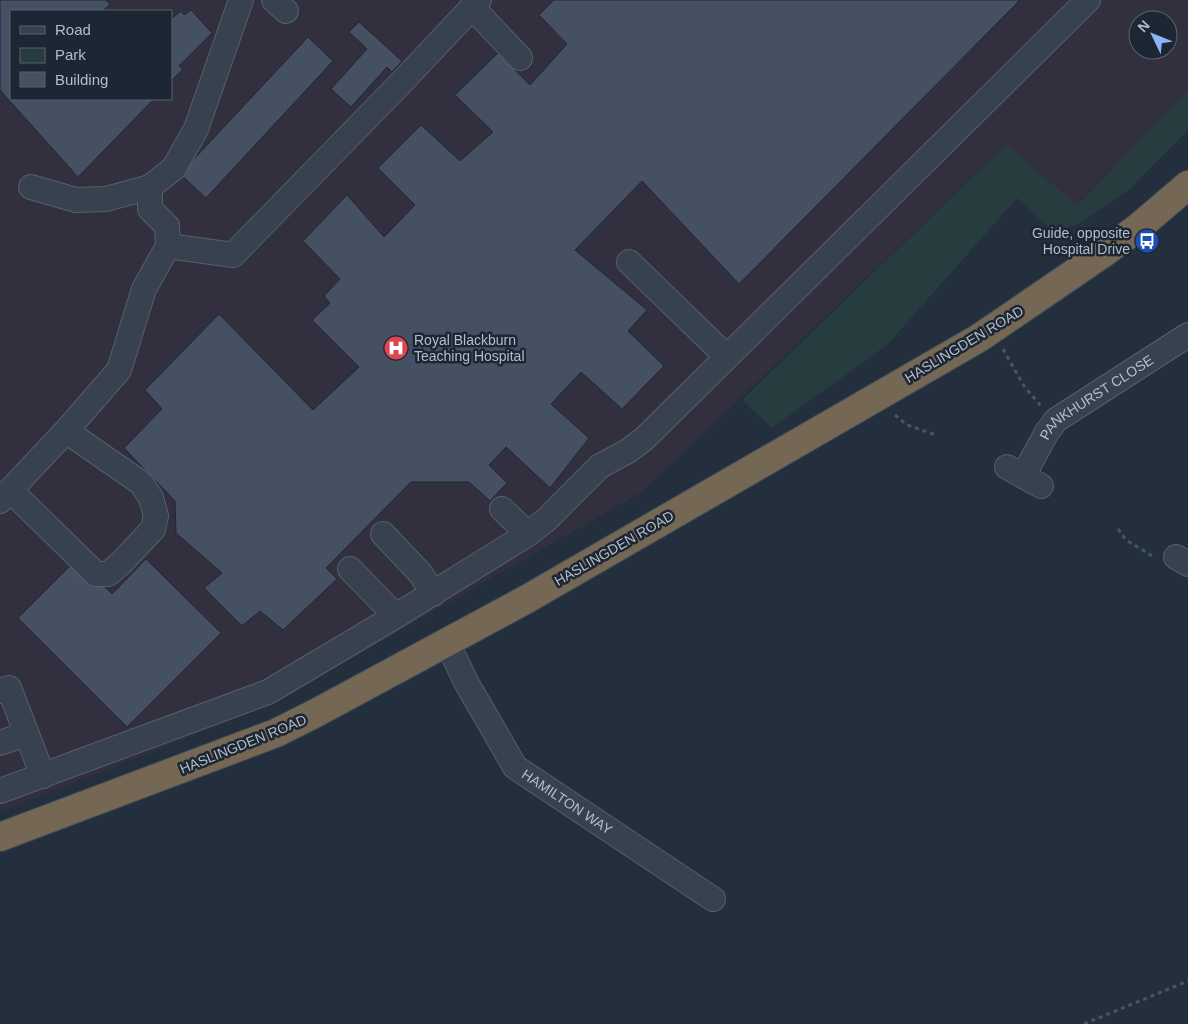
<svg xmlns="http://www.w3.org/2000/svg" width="1188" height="1024" font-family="Arial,sans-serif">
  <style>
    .medical { fill: #32303f; fill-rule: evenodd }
    .green { fill: #263c3f }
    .building { fill: #455162; stroke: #1f2835 }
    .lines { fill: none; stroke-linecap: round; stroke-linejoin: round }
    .minor-casing { stroke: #565f6c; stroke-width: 26 }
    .highway-casing { stroke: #434c59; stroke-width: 30 }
    .path { stroke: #44595c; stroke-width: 3; stroke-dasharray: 4 4; stroke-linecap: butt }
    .minor { stroke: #38414e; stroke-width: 24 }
    .highway { stroke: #746855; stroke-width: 28 }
    .labels { text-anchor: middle; stroke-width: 5; stroke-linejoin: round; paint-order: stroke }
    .poi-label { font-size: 14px; fill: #b4bcc9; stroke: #1d2633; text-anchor: end }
    .street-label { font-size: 14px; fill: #b4bcc9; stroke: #1d2633 }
  </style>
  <rect width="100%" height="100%" fill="#242f3e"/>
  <path class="medical" d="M0,0h1188v90l-110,115 -72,-61 -364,348 -372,213 -270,107zM11,11h160v88h-160zM1138,20h30v30h-30z"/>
  <path class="green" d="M1188,90v40l-58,59 -50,34 -25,10 -38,-35 -129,146 -116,84 -30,-28 264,-256 72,61z"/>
  <path class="building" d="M0,0h106l4,4 -7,7h-92v88h143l-76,78 -78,-87z
    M554,0h466l-281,284 -97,-103 -67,69 72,60 -19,21 36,35 -42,43 -41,-37 -30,32 38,34 -39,50 -44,-41 -17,18 18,18 -17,18 -21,-19h-58l-85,86 11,11 -54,51 -23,-19 -18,15 -38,-38 18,-15 -46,-40 -1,-32 -51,-53 38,-39 -17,-19 74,-76 94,96 46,-43 -47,-47 18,-17 -6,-7 16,-17 -37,-38 44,-46 37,42 31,-32 -37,-37 43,-43 39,36 33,-29 -38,-37 43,-42 32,32 37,-41 -28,-29z
    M191,10l21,23 -33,33 4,3 -12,12v-62l10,-8 3,4z
    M359,22l43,39 -10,11 -5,-5 -36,40 -20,-18 36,-40 -18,-17z
    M308,37l25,24 -127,137 -26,-24z
    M77,559l35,35 34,-35 75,74 -94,94 -109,-109z"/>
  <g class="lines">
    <defs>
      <g id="minor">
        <path d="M274,0l12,11"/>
        <path d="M472,7l48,51"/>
        <path d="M31,187l45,13 30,-1 44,-12"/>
        <path d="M168,246l65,9 165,-169 81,-86"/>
        <path d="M629,262l98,95"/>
        <path d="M1007,467l34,19"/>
        <path id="s1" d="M1023,476l24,-44 9,-12 132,-85"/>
        <path d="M11,491l85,83h12l13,-11 32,-34 3,-13 -5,-18 -10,-15 -75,-52"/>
        <path d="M0,501l66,-70 53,-61 25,-81 24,-43 -1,-20 -17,-17v-22l24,-19 22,-39 45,-129"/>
        <path d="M502,509l26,25"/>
        <path d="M383,534l38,40 12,20"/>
        <path d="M1176,557l12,7"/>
        <path d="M350,569l46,47"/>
        <path id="s2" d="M447,642l19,40 49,85 198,132"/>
        <path d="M0,691l9,-3 34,88"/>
        <path d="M0,743l26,-9"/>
        <path d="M0,791l268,-99 128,-76 132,-82 18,-14 54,-54 28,-15 16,-12 444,-439"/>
      </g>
      <path id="highway" d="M0,837l276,-104 38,-19 213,-115 452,-261 126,-86 35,-26 48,-41"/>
    </defs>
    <use href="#minor" class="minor-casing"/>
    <use href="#highway" class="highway-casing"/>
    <path class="path" d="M1003,349l21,37 17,20
      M895,415l12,10 29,10
      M1118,529l8,11 28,17
      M1084,1024l104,-43"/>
    <use href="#minor" class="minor"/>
    <use href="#highway" class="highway"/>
  </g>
  <defs>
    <symbol id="bus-disc" viewBox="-11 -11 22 22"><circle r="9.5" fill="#1a4fb4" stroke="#1d2633"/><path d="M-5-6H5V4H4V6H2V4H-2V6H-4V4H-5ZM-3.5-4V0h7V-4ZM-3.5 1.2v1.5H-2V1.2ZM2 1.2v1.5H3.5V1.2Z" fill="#fff"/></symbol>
    <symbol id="hospital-disc" viewBox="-11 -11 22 22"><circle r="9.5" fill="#e0444e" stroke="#1d2633"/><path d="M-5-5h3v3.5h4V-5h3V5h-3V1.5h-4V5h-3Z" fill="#fff"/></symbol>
  </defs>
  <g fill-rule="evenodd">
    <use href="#bus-disc" x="1133" y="227" width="28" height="28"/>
    <use href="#hospital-disc" x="382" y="334" width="28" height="28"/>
  </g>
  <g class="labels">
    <g class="poi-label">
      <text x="1130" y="238">Guide, opposite<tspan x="1130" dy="16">Hospital Drive</tspan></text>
      <text x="414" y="345" text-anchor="start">Royal Blackburn<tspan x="414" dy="16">Teaching Hospital</tspan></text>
    </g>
    <g class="street-label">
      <text transform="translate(964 344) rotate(-31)" y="5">HASLINGDEN ROAD</text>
      <text dy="5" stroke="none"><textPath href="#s1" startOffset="111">PANKHURST CLOSE</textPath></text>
      <text transform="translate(614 548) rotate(-30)" y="5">HASLINGDEN ROAD</text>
      <text transform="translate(243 744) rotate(-22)" y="5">HASLINGDEN ROAD</text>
      <text dy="5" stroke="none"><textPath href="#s2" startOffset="205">HAMILTON WAY</textPath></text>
    </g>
  </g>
  <rect x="10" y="10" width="162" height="90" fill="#1d2633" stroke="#59626f"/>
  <rect x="20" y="26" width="25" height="8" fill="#38414e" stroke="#59626f"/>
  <text x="55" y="35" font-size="15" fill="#b4bcc9">Road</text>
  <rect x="20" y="48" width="25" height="15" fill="#263c3f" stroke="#59626f"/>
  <text x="55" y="60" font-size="15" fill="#b4bcc9">Park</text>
  <rect x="20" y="72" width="25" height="15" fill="#455162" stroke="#59626f"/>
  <text x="55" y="85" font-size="15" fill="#b4bcc9">Building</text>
  <g transform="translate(1153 35) rotate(313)"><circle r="24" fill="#1d2633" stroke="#59626f"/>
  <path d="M0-4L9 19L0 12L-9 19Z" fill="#8ab4f8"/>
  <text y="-8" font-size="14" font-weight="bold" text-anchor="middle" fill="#b4bcc9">N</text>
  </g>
</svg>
